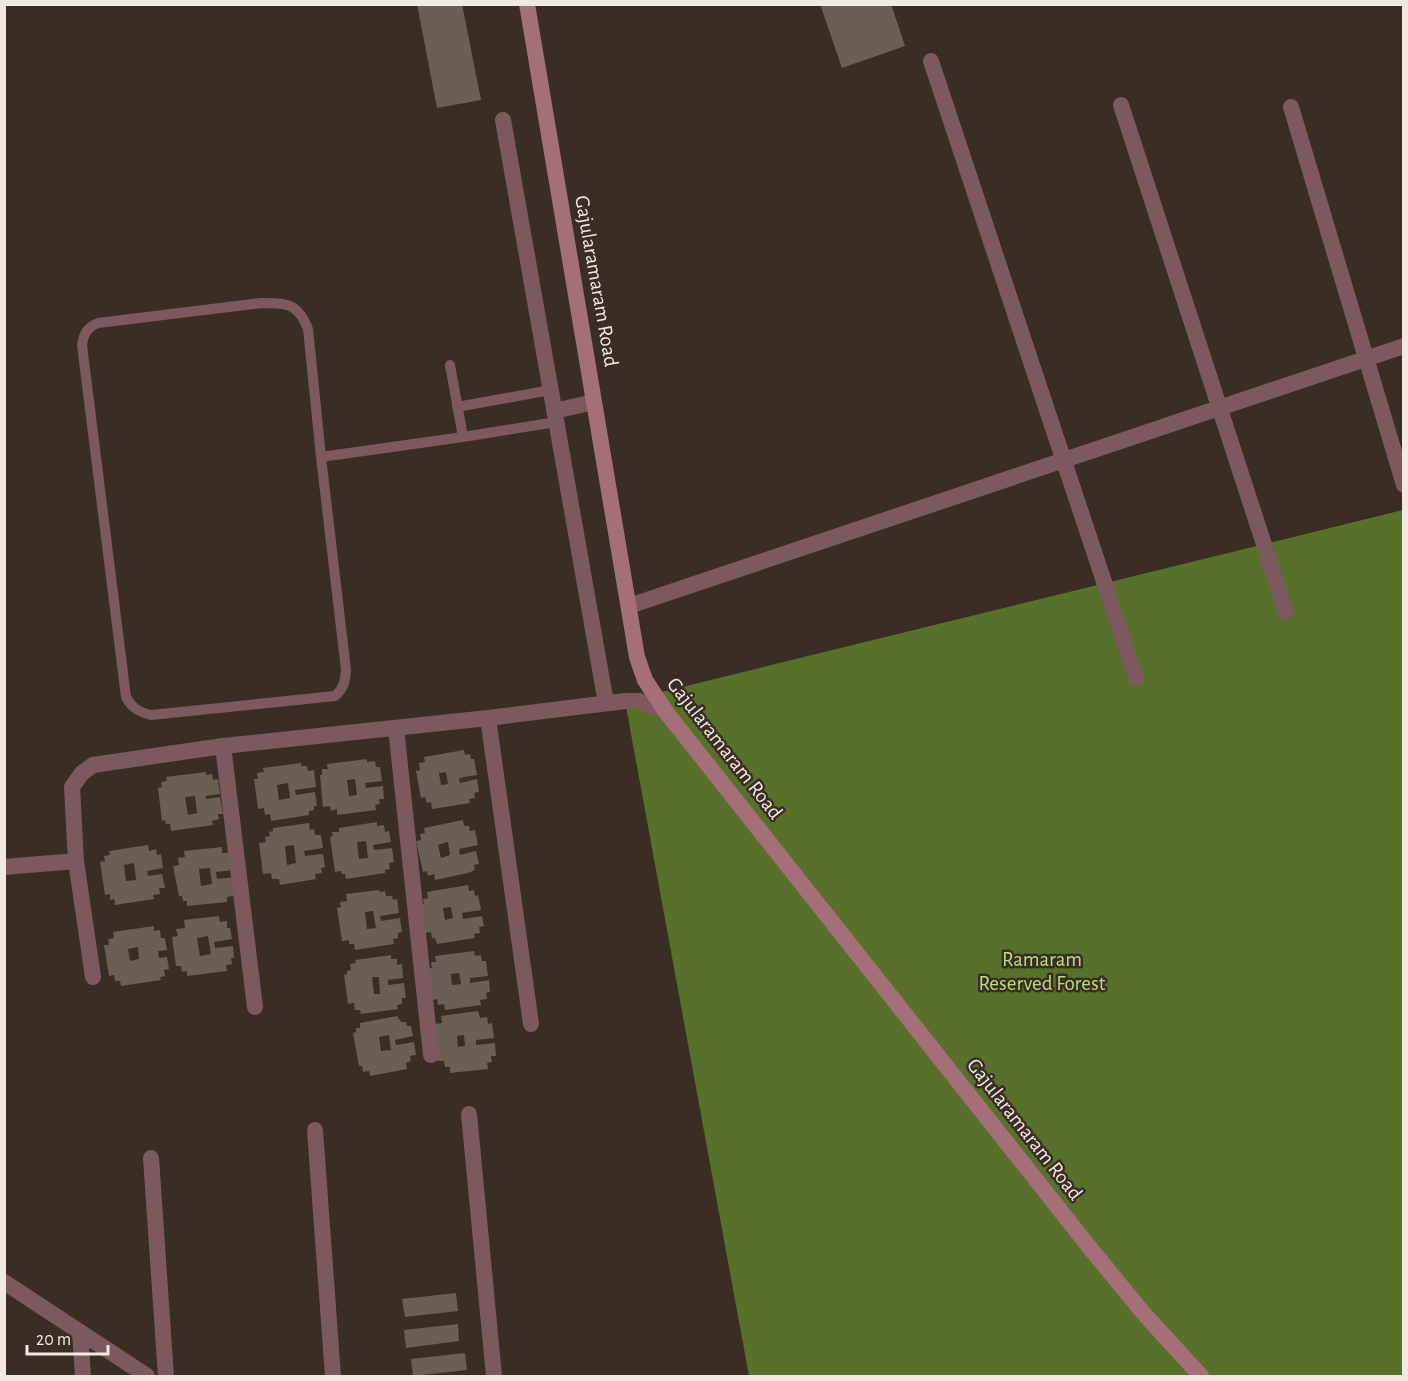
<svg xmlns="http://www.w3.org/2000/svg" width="1408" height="1381" font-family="'Alegreya Sans',sans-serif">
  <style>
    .forest { fill: #57712a }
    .building { fill: #6a5f52; fill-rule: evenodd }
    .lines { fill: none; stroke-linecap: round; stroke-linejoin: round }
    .service { stroke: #7c595e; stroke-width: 10 }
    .minor { stroke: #7c595e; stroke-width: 16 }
    .secondary { stroke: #a56f77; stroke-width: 16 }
    .labels { text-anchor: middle; stroke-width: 5; stroke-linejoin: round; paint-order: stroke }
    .street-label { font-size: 21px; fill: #f2e9e3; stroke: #3a2e24 }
    .park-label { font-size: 21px; fill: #b7de7c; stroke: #3a2e24 }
  </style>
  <rect width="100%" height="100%" fill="#3a2e24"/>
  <path class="forest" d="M1403,510v866h-654l-124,-675z"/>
  <path class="building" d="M417,4h45l19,96 -44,8z
    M820,4h71l14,42 -63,22z
    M464,750l1,5 5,-1 1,5h3l3,16 -18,3 1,5 17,-4 2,13 -5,1 1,5 -6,1 1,4 -38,6 -1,-7 -4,1 -2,-6 -4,1 -5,-27 4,-1 -1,-7 6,-1 -1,-5zM446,772l2,12 -7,1 -2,-12z
    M367,759v3l8,-1 1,6h4l2,14 -17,2 1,5 17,-2 1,13h-5l1,5 -5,1 1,5 -39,5v-6l-6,2 -1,-5 -7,1 -3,-32h2v-6h6l-1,-5zM355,779l2,16 -8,1 -2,-16z
    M301,763v3h6l1,5 6,-1 2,17 -21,3 1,5 19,-3 2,14h-3v4l-5,1v4l-38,6 -1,-7 -5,1 -1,-7 -6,1 -4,-30h4l-1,-6 7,-1 -1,-4zM288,783l2,15 -11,2 -2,-15z
    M206,772v3l6,-1 1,6 5,-1 2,15 -14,2v3l14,-2 3,17h-5l1,5 -7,2 1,4 -42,6 -1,-7h-4l-1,-4 -3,1 -4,-33 4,-1 -1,-5 6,-1 -1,-4zM195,796l2,17 -9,2 -3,-18z
    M463,820l1,6h5l1,5 5,-1 3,15 -19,4 1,6 16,-4 3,13 -5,1 1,5 -7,3 -33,7 -1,-6 -6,2 -1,-5 -4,1 -7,-31 5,-1 -1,-6 5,-1 -1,-5zM448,842l2,13 -9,3 -3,-13z
    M377,822v4l7,-1 1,7 4,-1 2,11 -18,3 1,5 18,-2 2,14 -5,1 1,6 -5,1v3l-39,6 -1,-5h-3l-1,-3 -6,1 -5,-35 3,-1 -1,-4h7v-4zM366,841l2,17 -9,1 -2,-17z
    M309,823l1,7 4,-1 1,6h6l2,13 -19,3 1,5 18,-2 2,13 -4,1 1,5 -7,1 1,5 -36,6 -1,-6h-7l-1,-6 -8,1 -4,-31 7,-1 -1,-5 5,-1 -1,-4 4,-1v-3zM294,845l2,18 -9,2 -2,-19z
    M148,845l1,6 7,-2 1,6 4,-1 2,14 -16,3 1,5 14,-2 3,14h-6l1,6 -7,1 1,4 -39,6 -1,-6 -4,1v-6l-5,1 -5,-33 5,-1 -1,-5 6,-1 -1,-4zM134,863l2,17 -10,1 -2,-16z
    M222,847v6h7l5,17 -18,2 1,7 18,-2 -2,19 -6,1v5l-40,4v-5h-4l-1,-5h-3l-6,-30 6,-1 -1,-7 7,-1 -1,-6zM210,868l2,16 -11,2 -2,-17z
    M468,885l1,6 5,-1 1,6 3,-1 3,15 -19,3 1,6 19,-3 2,10 -5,1 1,6 -6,1 1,4 -38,6 -2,-6h-3l-1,-6 -6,1 -5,-28 4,-1 -1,-5 5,-1 -1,-6zM451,907l2,11 -8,2 -2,-12z
    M379,890l1,2 5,-1 1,5h6l1,4 4,-1 2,14 -19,3 1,5 19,-3 2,14 -4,1v5l-5,1 1,5 -39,6 -1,-6h-5v-4l-7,1 -5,-33 4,-1 -1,-5 7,-1 -1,-7zM373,911l3,17 -9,1 -2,-17z
    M219,916l1,6 7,-1v7h3l2,11 -18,3 1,6 18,-2 1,12h-3l1,6 -6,1 1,6 -40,5v-5l-5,1 -1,-6h-5l-4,-29 6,-1 -2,-7 9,-1 -1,-8zM208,936l3,18 -11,2 -3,-18z
    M154,926v5l6,-1 1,8h4l2,12 -9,1 1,7 8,-1 2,12 -5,1 1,6 -5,1 1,3 -40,6 -1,-5h-5l-1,-6 -5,1 -5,-31h5l-1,-6 6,-1 -1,-6zM138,947l1,12 -9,2 -2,-12z
    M474,951l1,5 6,-1 1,6h4l2,15 -18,2v5l19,-3 1,12 -4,1 1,6 -7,1 1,5 -36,5 -1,-6 -6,1 -1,-6 -4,1 -5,-32h4l-1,-6h5l-1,-6zM459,973l2,11 -9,1 -1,-11z
    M391,955v4h6v6l5,-1 1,14 -15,2v5l16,-2 2,15h-4v6l-5,1 1,4 -37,5 -1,-4h-5l-1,-7 -6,1 -4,-29 3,-1v-3l4,-1 -1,-6 6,-1 -1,-3zM372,977h7l1,17h-6z
    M478,1011l2,7 7,-1 1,7 4,-1 2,15 -18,2v5l19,-2 1,13h-5l1,6 -5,1 1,6 -38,4v-6h-5l-1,-6h-7l-4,-31 2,-6 7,-1 -1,-7zM464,1035l1,11 -7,1 -1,-11z
    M397,1016l4,6h5l1,4h4l2,10 -18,4 1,5 18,-3 2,13 -6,1 1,5 -5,2 1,6 -37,7 -1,-5 -6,1 -1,-6h-3l-6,-33 3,-1v-4h4v-5zM389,1035l2,15 -10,1 -2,-14z
    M456,1293l2,18 -53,6 -3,-18z
    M458,1324l1,17 -53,7 -2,-18z
    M465,1353l2,17 -54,6 -2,-17z"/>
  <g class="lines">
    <path class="service" d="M450,365l13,72
      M457,407l94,-17
      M321,457l25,213c-1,12 -2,18 -11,26l-184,19c-12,-3 -19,-7 -25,-18l-44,-352c2,-12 5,-17 16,-22l163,-20c26,0 37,0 47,26l13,128 142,-20 93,-15"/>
    <path class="minor" d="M931,61l205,617
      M1121,105l165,507
      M1291,107l113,378
      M503,120l103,583
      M554,411l40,-9
      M629,606l775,-260
      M488,718l43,306
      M396,728l35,327
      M223,746l32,261
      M76,861l17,116
      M4,867l72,-6 -4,-74 10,-14 11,-8 130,-19 265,-28 137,-17h15l26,11
      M469,1114l25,262
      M315,1130l18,246
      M151,1158l15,218
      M4,1282l143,94
      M80,1332l3,44"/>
    <path class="secondary" d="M527,4l110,653 8,23 21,32 424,536 55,67 56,61"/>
  </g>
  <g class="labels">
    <g class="street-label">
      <text transform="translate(597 281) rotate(80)" y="7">Gajularamaram Road</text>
      <text transform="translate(725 748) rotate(52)" y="7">Gajularamaram Road</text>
      <text transform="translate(1025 1129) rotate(52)" y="7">Gajularamaram Road</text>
    </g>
    <g class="park-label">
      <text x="1042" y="966">Ramaram<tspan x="1042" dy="24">Reserved Forest</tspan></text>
    </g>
  </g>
  <rect width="1408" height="1381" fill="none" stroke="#f2e9e3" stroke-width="12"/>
  <path d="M27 1345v9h81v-9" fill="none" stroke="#f2e9e3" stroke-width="3"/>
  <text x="36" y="1345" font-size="18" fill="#f2e9e3" stroke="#3a2e24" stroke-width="4.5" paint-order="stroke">20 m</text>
</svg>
